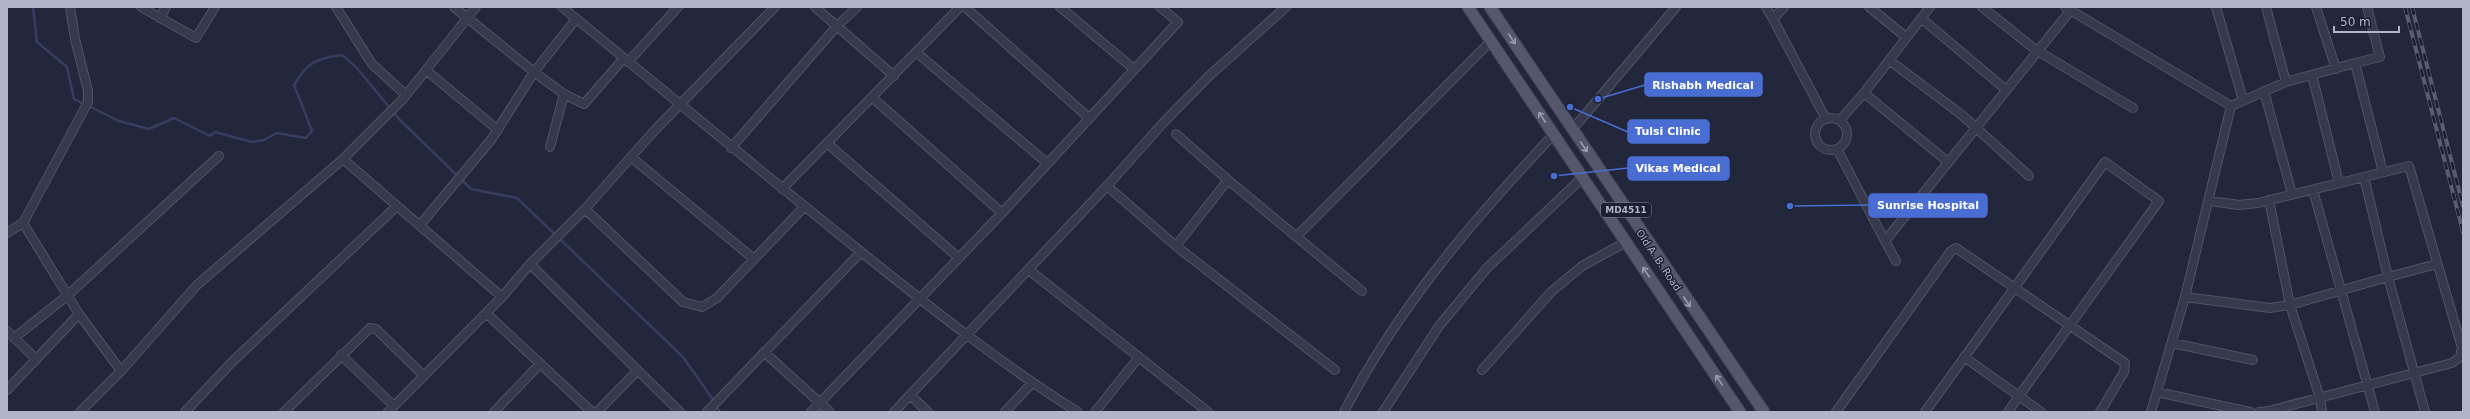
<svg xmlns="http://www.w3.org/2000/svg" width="2470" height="419" font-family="'DejaVu Sans',sans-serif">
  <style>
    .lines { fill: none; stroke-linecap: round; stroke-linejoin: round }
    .stream { stroke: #373d61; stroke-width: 2.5 }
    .minor-casing { stroke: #525466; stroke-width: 10 }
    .major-casing { stroke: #404354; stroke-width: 13 }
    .minor { stroke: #373a4b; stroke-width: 8 }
    .major { stroke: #55586b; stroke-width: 11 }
    .rail-casing { stroke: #595c72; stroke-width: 4 }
    .rail { stroke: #1c1f30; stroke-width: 2.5; stroke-dasharray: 8; stroke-linecap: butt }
    .oneway { stroke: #9b9db0 }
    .labels { text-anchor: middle; stroke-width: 3; stroke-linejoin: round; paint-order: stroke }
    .shield { fill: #1c1f30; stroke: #85879a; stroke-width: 1 }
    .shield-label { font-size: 9px; font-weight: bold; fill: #b2b4c7 }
    .street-label { font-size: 10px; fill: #b2b4c7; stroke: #1c1f30 }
    .leader { fill: none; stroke: #4a6dd3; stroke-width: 1.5 }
    .callout-dot { fill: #4a6dd3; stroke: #1c1f30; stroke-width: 1.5 }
    .callout { fill: #4a6dd3; stroke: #4a6dd3; stroke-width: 1.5 }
    .callout-label { font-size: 11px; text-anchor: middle; font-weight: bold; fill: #fff }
  </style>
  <rect width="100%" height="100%" fill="#23273b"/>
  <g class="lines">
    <path class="stream" d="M33,7l4,35 30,25 7,32 45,22 30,8 25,-11 36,18 5,-4 37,10 12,-2 13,-7 29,5 6,-7 -18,-46c13,-22 22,-27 48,-30l14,12 43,52 72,70 46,9 166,159 31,44
      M716,406l4,6"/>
    <defs>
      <path id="minor" d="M141,7l55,31 19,-31
        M336,7l36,57 34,31
        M454,7l80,65 42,-53
        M476,7l-73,92 -60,60 159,138 28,-33
        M562,7c99,81 198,164 298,244 71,57 141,113 218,161
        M815,7l79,69
        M965,7l124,111
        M1060,7l74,62
        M1766,7l7,12
        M1784,7l-11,12 53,100
        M1869,7l37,30
        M1982,7l54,43 97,58
        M2065,7l166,99 55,-24
        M2216,7l27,93
        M2266,7l20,75 69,-19 28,109
        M2316,7l20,62
        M160,18l6,-11
        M1921,18l84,71
        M917,53l130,110
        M1889,60l74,56 66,60
        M628,62l50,-55
        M2355,63l25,-6 -13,-50
        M426,70l72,60
        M2312,75l27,108
        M2264,91l28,103
        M1864,93l84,69
        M873,98l129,115
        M1815 134a16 16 0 1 1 32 0a16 16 0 1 1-32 0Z
        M1840,120l24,-27 66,-86
        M1572,130l104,-123
        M1176,134l52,46 -52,66 -69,-60 56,-63 46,-47 77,-69
        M828,144l131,114
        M550,147l14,-53
        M731,148l106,-122 20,-19
        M1837,149l48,92 185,-230
        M631,157l123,102
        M2364,177l24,100 49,-13
        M1228,180l134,111
        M782,189l178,-182
        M2313,190l62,222
        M2269,200l21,105 30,93 2,14
        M2210,201l29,4 19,-2 151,-37 53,182 -2,9 -8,6 -183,48 -10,1
        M585,209l98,93 19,5 15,-9 87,-91
        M23,223l65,-121v-11l-13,-52 -5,-32
        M420,225l71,-85 43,-68 30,22 20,10 40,-46
        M7,233l16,-10 56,91 42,57
        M1297,236l194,-195
        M1885,241l11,20
        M1176,246l159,124
        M1029,270l179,142
        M2185,297l85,11 20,-3 98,-28 37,135
        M486,313l106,99
        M7,331l29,28
        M14,338l54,-43 151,-139
        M2172,343l81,17
        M764,352l66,60
        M341,355l53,51
        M1964,357l55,39 -11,16
        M1482,370l69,-78 31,-26 44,-24
        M7,390l72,-76
        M2157,392l93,20
        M910,395l18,17
        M80,412l41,-41 76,-86 146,-126
        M185,412l47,-50 165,-156
        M284,412l86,-84 6,1 48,47
        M388,412l114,-115
        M494,412l46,-48
        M597,412l40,-41
        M680,412l-150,-148 55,-55 69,-78 121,-124
        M707,412l154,-160
        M811,412l191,-199 176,-191 -18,-15
        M894,412l213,-226
        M1005,412l27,-29
        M1095,412l44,-55
        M1344,412c55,-106 128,-191 210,-278
        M1383,412l56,-86 48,-58 96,-91
        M1836,412l115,-161 5,-3 169,115 -1,9 -24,40
        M1925,412l180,-250 54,39 -140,195 22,16
        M2151,412l34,-115 46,-191"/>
      <path id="major" d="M1468,7l272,405
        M1490,7l274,405"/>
    </defs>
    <use href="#minor" class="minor-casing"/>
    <use href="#major" class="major-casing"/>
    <use href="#minor" class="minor"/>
    <use href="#major" class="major"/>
    <defs>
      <path id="rail" d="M2405,7l58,225
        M2412,7l51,199"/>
    </defs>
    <use href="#rail" class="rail-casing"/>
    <use href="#rail" class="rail"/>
  </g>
  <defs><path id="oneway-shaft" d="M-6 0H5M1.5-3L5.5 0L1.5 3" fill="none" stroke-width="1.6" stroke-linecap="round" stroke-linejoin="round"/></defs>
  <g class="oneway">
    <use href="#oneway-shaft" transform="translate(1512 39) rotate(56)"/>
    <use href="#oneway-shaft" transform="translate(1542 117) rotate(-124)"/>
    <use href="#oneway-shaft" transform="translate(1584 147) rotate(56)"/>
    <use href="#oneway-shaft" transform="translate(1646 272) rotate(-124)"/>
    <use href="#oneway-shaft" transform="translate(1687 302) rotate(56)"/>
    <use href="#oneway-shaft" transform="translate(1719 380) rotate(-124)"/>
  </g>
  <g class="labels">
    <rect class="shield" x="1601" y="203" width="50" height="14" rx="3"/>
    <g class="shield-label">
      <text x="1626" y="213">MD4511</text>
    </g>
    <g class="street-label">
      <text transform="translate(1659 260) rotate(56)" y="4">Old A. B. Road</text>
    </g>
  </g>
  <path class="leader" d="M1598 99L1645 85M1570 107L1628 132M1554 176L1628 168M1790 206L1869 205"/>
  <g class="callout-dot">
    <circle cx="1598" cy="99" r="4"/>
    <circle cx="1570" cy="107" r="4"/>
    <circle cx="1554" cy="176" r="4"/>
    <circle cx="1790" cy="206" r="4"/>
  </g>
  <g class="callout">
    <rect x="1645" y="73" width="117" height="23" rx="4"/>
    <rect x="1628" y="120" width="81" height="23" rx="4"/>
    <rect x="1628" y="157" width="101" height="23" rx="4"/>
    <rect x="1869" y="194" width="118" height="23" rx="4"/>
  </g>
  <g class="callout-label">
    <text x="1703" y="89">Rishabh Medical</text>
    <text x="1668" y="135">Tulsi Clinic</text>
    <text x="1678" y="172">Vikas Medical</text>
    <text x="1928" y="209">Sunrise Hospital</text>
  </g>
  <rect width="2470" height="419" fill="none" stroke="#b2b4c7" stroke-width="16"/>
  <path d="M2334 26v6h65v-6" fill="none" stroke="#b2b4c7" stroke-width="2"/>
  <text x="2340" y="26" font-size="12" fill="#b2b4c7" stroke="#1c1f30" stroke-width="3" paint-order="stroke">50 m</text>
</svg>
